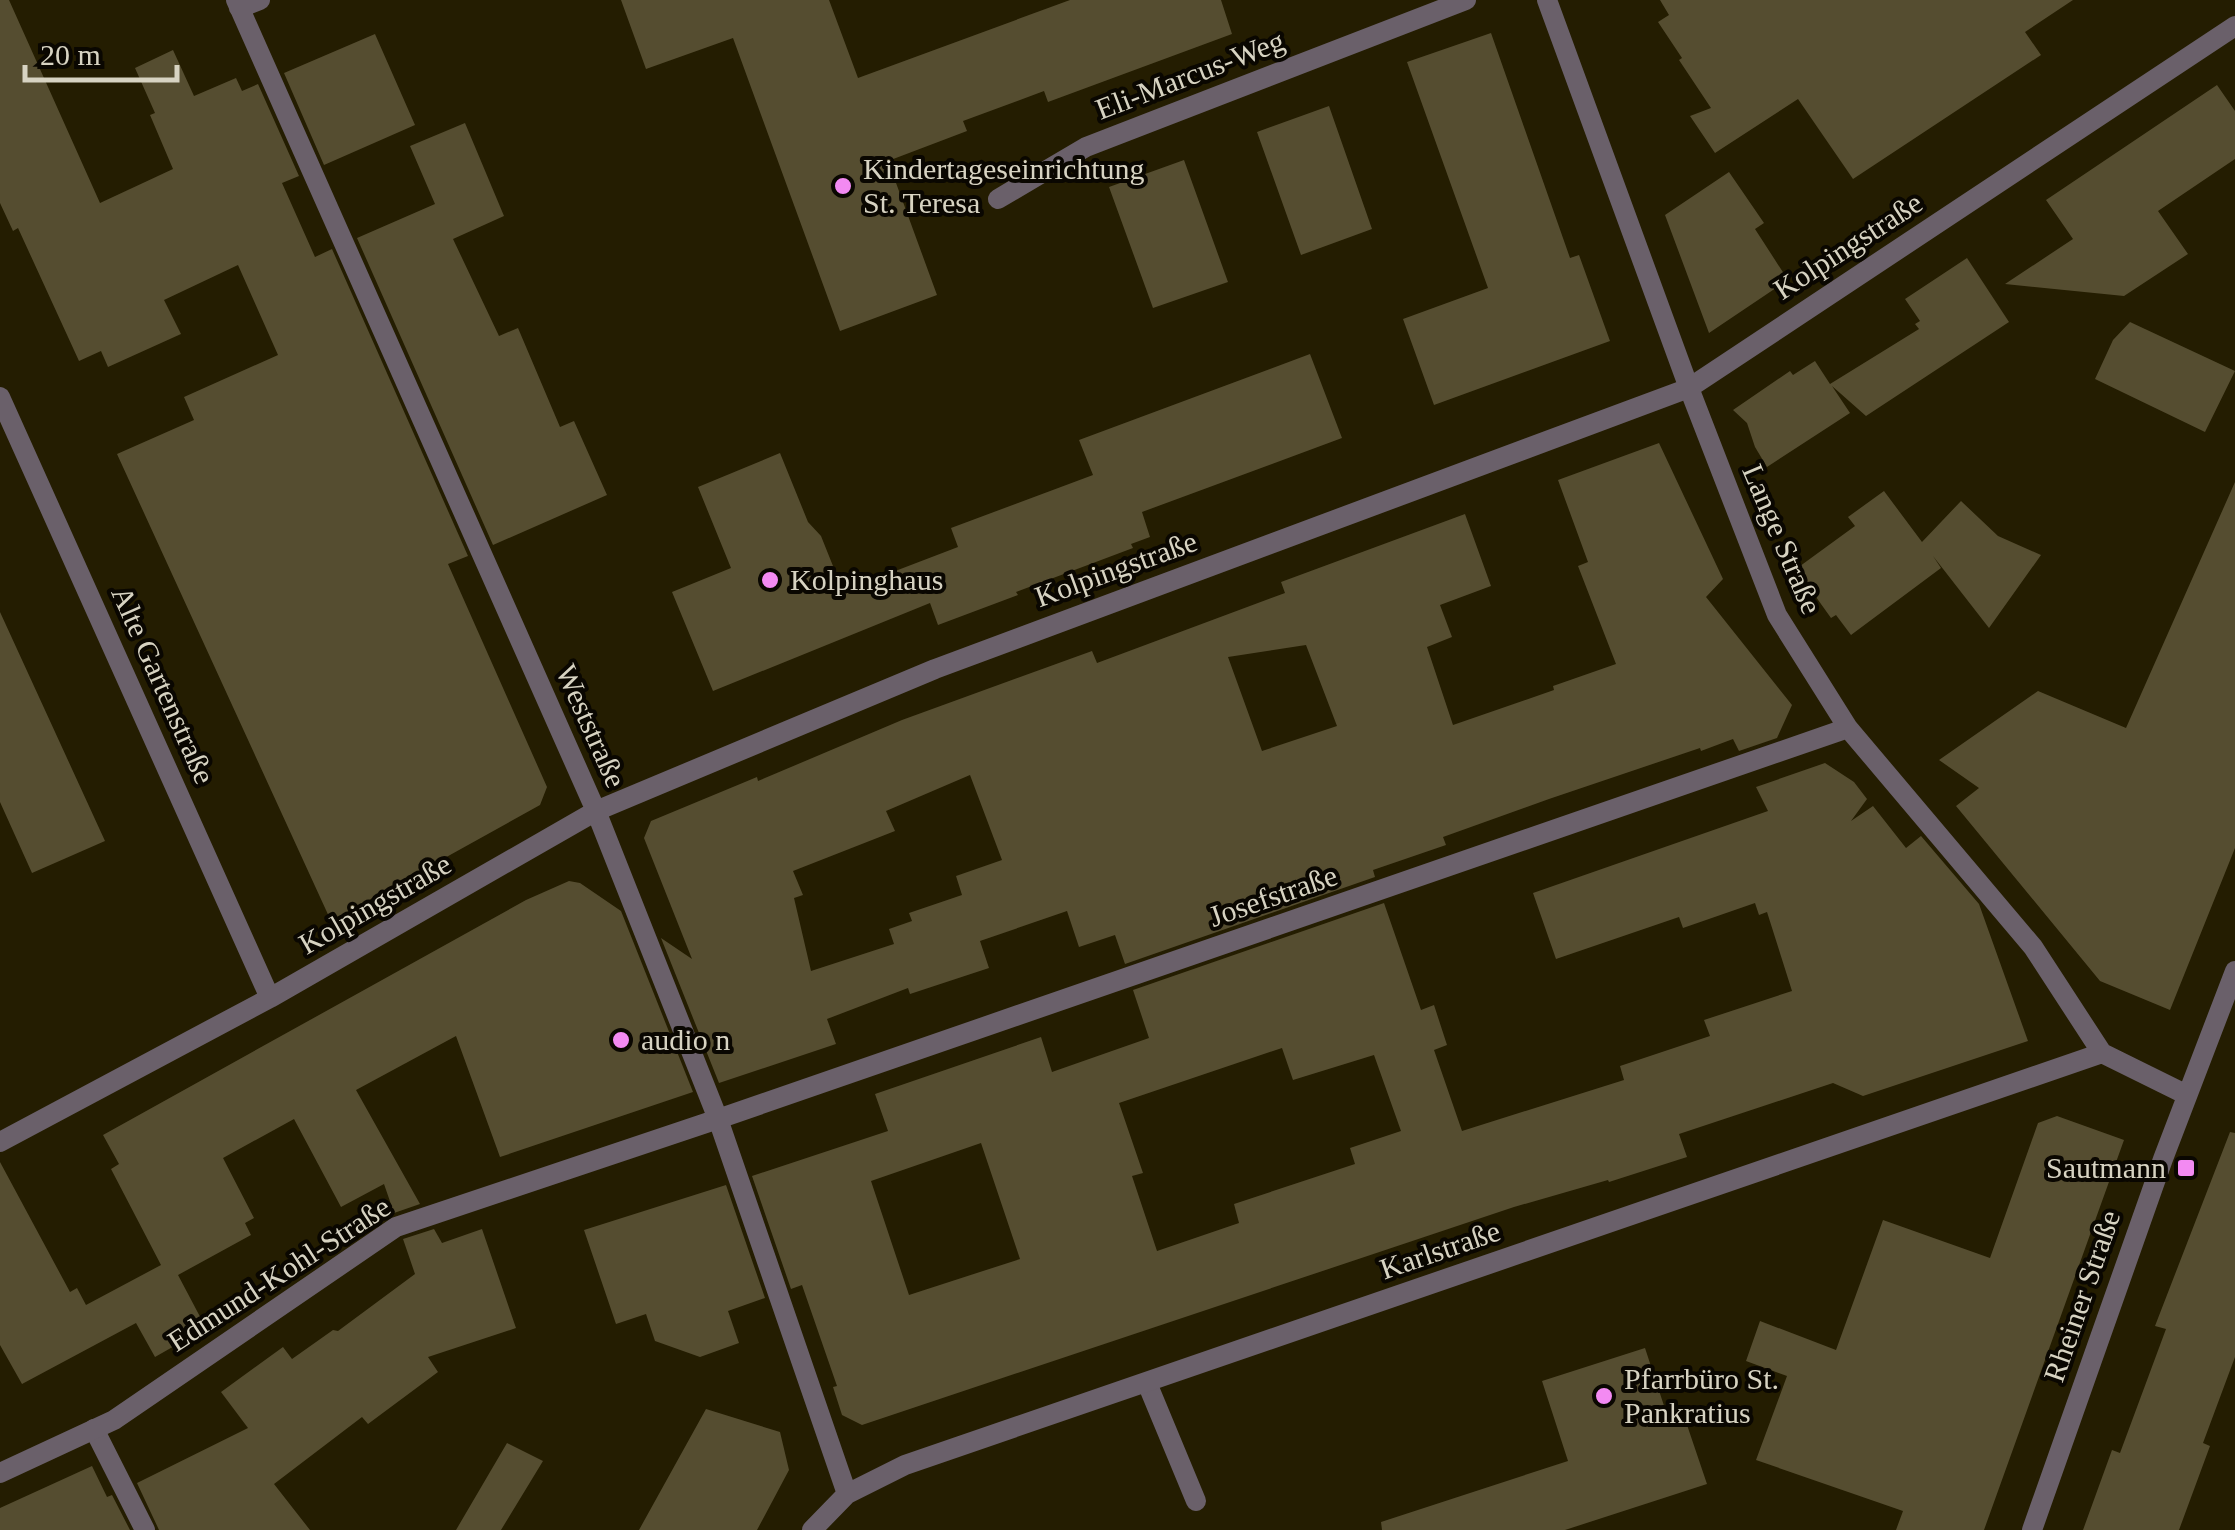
<svg xmlns="http://www.w3.org/2000/svg" width="2235" height="1530" font-family="'Times New Roman',serif">
  <style>
    .building { fill: #554d30; fill-rule: evenodd }
    .lines { fill: none; stroke-linecap: round; stroke-linejoin: round }
    .service { stroke: #6a606a; stroke-width: 20 }
    .pedestrian { stroke: #6a606a; stroke-width: 20 }
    .minor { stroke: #6a606a; stroke-width: 20 }
    .poi-dot { fill: #f38af2; stroke: #0a0701; stroke-width: 4 }
    .labels { text-anchor: middle; stroke-width: 8; stroke-linejoin: round; paint-order: stroke }
    .street-label { font-size: 30px; fill: #d7d3c2; stroke: #0a0701 }
    .poi-label { font-size: 30px; fill: #d7d3c2; stroke: #0a0701; text-anchor: start }
  </style>
  <rect width="100%" height="100%" fill="#241d01"/>
  <path class="building" d="M0,0h9l91,203 73,-34 -23,-54 5,-2 -20,-45 38,-18 21,46 42,-18 6,13 16,-7 41,92 -17,7 33,74 17,-8 136,307 -20,8 99,223 -7,18 -209,116 -214,-467 77,-34 -10,-23 94,-42 -40,-90 -74,35 17,34 -73,33 -7,-16 -22,10 -61,-133 -5,3 -13,-28z
    M621,0h208l29,78 212,-78h151l11,34 -184,68 -4,-11 -43,16 -38,14 4,10 -79,30 49,134 -97,36 -107,-293 -87,31z
    M1660,0h413l-48,32 16,23 -188,124 -55,-80 -83,54 -25,-37 21,-8 -32,-48 3,-2 -24,-36 11,-7z
    M1491,33l79,225 9,-3 31,86 -176,64 -31,-86 85,-31 -81,-226z
    M375,34l40,91 -91,40 -40,-92z
    M2217,85l18,26v48l-77,52 30,43 -64,42 -119,-12 68,-45 -27,-39z
    M1329,106l43,123 -71,26 -44,-123z
    M465,123l39,93 -51,23 46,97 19,-8 42,99 14,-6 33,74 -114,50 -136,-307 78,-34 -25,-58z
    M1184,160l44,122 -75,26 -44,-121z
    M1729,172l35,51 -9,6 33,51 -79,53 -44,-118z
    M1967,258l42,64 -143,94 -34,-30 18,27 -83,54 -12,-20 -8,-24 -14,-13 57,-39 3,4 22,-14 15,23 89,-55 -4,-5 5,-3 -15,-22z
    M2130,322l105,49 -30,61 -110,-53 18,-39z
    M1310,354l32,84 -200,74 8,25 -19,7 2,4 -117,44 2,3 -80,30 -8,-22 -217,88 -41,-99 59,-24 -33,-81 82,-34 28,69 13,14 22,55 115,-44 -7,-19 142,-53 -14,-35z
    M1659,443l64,136 -17,18 86,108 -15,33 -38,13 -6,-12 -32,12 -1,-3 -151,51 -106,38 3,8 -73,25 2,7 -250,87 -10,-29 -36,12 -12,-36 -87,30 9,27 -79,26 -2,-6 -81,31 9,25 -117,39 -58,-145 31,21 -48,-121 7,-17 106,-44 1,4 144,-61 190,-69 5,12 188,-70 -4,-11 184,-68 26,72 -51,19 12,32 -25,10 26,78 101,-35 -1,-4 63,-22 -38,-98 10,-4 -30,-82zM1306,645l31,81 -75,25 -34,-94zM970,775l32,85 -46,16 6,19 -53,18 3,8 -23,8 5,15 -83,27 -17,-73 9,-3 -10,-24 102,-40 -9,-20z
    M2235,482v366l-65,162 -70,-29 -144,-175 23,-18 -40,-28 99,-69 88,37z
    M1884,491l38,51 39,-41 37,35 43,19 -52,73 -56,-72 8,12 -90,67 -15,-20 -5,3 -35,-49 59,-43 -7,-9z
    M0,612l105,229 -73,32 -32,-71z
    M1825,763l29,19 13,17 -16,22 22,-15 33,42 15,-12 58,68 49,137 -165,55 -30,-13 -154,51 8,23 -78,25 -1,-2 -94,27 -652,218 -20,-10 -9,-28 4,-1 -35,-101 -11,4 -39,-113 136,-45 -13,-37 166,-57 11,35 97,-34 -16,-48 251,-87 37,107 13,-5 13,40 -13,5 28,81 162,-51 -4,-14 90,-30 -6,-16 88,-29 -25,-79 -8,3 -4,-12 -72,25 -4,-11 -123,42 -23,-66 235,-82 -12,-24zM1282,1048l11,32 81,-25 27,76 -51,17 5,16 -121,40 5,19 -82,28 -25,-75 11,-3 -24,-70zM981,1143l39,116 -111,36 -38,-114z
    M569,881l11,2 41,28 72,181 -193,65 -44,-121 -100,54 64,114 -26,9 -10,-29 -43,23 -47,-88 -71,39 31,60 -9,5 6,12 -73,40 28,53 -51,29 -19,-34 -114,61 -22,-39v-183l70,130 7,-4 9,17 75,-40 -50,-96 8,-5 -16,-29 423,-235z
    M2057,1116l67,24 -140,390h-88l7,-19 -147,-51 31,-84 -41,-15 14,-40 76,29 47,-130 107,38 48,-135z
    M2230,1132l5,1v224l-32,86 7,3 -31,84h-96l29,-80 8,3 46,-124 -11,-3z
    M726,1185l39,113 -37,13 11,32 -39,14 -45,-16 -9,-27 -30,10 -32,-94z
    M434,1229l8,14 40,-14 34,99 -88,29 10,15 -70,52 -6,-7 -88,67 36,46h-151l-22,-47 111,-55 -27,-36 62,-45 9,12 41,-29 5,1 77,-57 -12,-35z
    M1645,1348l26,79 15,-5 21,62 -142,46h-183l-1,-8 187,-61 -26,-80z
    M706,1409l74,23 9,38 -32,60h-118z
    M507,1443l36,18 -42,69h-45z
    M92,1466l15,31 5,-2 18,35h-130v-22z"/>
  <g class="lines">
    <path class="service" d="M94,1429l51,101"/>
    <path class="pedestrian" d="M1147,1383l49,118"/>
    <path class="minor" d="M236,0l360,811 122,308 129,375
      M1547,0l142,388 88,227 71,113 185,219 69,106 85,42
      M239,8l21,-8
      M998,199l88,-52 380,-147
      M0,397l270,601
      M0,1142l270,-144 326,-187 339,-142 754,-281 546,-362
      M0,1473l114,-53 282,-193 322,-108 1130,-391
      M812,1530l35,-36 58,-29 1197,-412
      M2032,1530l131,-371 72,-188"/>
  </g>
  <g class="poi-dot">
    <circle cx="843" cy="186" r="10"/>
    <circle cx="770" cy="580" r="10"/>
    <circle cx="621" cy="1040" r="10"/>
    <rect x="2176" y="1158" width="20" height="20" rx="5"/>
    <circle cx="1604" cy="1396" r="10"/>
  </g>
  <g class="labels">
    <g class="street-label">
      <text transform="translate(1190 75) rotate(-21)" y="10">Eli-Marcus-Weg</text>
      <text transform="translate(1848 246) rotate(-33)" y="10">Kolpingstraße</text>
      <text transform="translate(1782 539) rotate(67)" y="10">Lange Straße</text>
      <text transform="translate(1116 569) rotate(-20)" y="10">Kolpingstraße</text>
      <text transform="translate(163 685) rotate(66)" y="10">Alte Gartenstraße</text>
      <text transform="translate(591 726) rotate(66)" y="10">Weststraße</text>
      <text transform="translate(1273 896) rotate(-19)" y="10">Josefstraße</text>
      <text transform="translate(375 904) rotate(-30)" y="10">Kolpingstraße</text>
      <text transform="translate(1440 1250) rotate(-19)" y="10">Karlstraße</text>
      <text transform="translate(279 1274) rotate(-33)" y="10">Edmund-Kohl-Straße</text>
      <text transform="translate(2082 1296) rotate(-71)" y="10">Rheiner Straße</text>
    </g>
    <g class="poi-label">
      <text x="863" y="179">Kindertageseinrichtung<tspan x="863" dy="34">St. Teresa</tspan></text>
      <text x="790" y="590">Kolpinghaus</text>
      <text x="641" y="1050">audio n</text>
      <text x="2166" y="1178" text-anchor="end">Sautmann</text>
      <text x="1624" y="1389">Pfarrbüro St.<tspan x="1624" dy="34">Pankratius</tspan></text>
    </g>
  </g>
  <path d="M25 65v15h152v-15" fill="none" stroke="#d7d3c2" stroke-width="5"/>
  <text x="40" y="65" font-size="30" fill="#d7d3c2" stroke="#0a0701" stroke-width="8" paint-order="stroke">20 m</text>
</svg>
